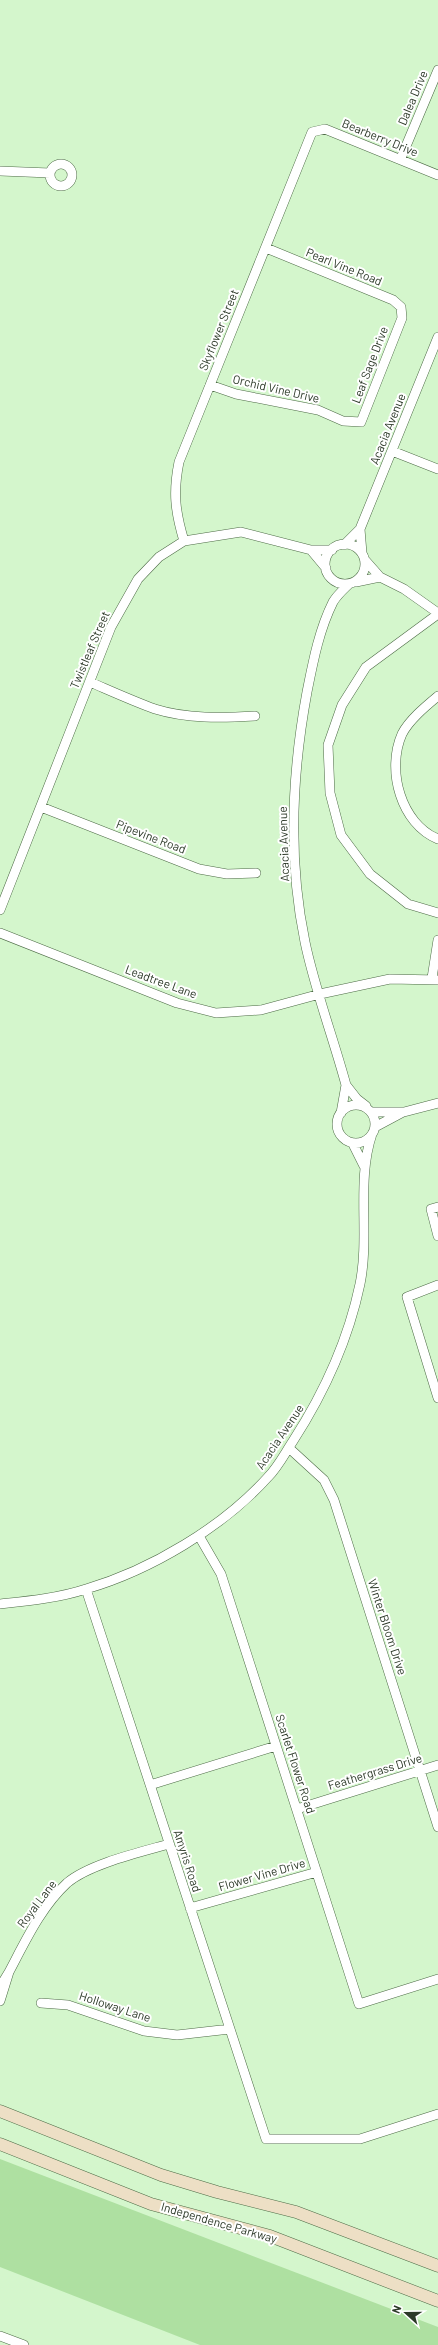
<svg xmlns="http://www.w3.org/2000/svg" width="438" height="2345" font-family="Barlow,sans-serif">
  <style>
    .green { fill: #aee0a1 }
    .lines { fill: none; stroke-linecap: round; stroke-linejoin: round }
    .minor-casing { stroke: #4d6b46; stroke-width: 10 }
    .secondary-casing { stroke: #4d6b46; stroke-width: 13 }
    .minor { stroke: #fff; stroke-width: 9 }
    .secondary { stroke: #eddfc5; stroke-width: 12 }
    .labels { text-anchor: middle; stroke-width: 4; stroke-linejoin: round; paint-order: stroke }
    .street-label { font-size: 12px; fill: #2c3928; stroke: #fff }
  </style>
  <rect width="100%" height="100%" fill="#d4f6cc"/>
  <path class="green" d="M0,2159l438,168v18h-238l-200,-78z"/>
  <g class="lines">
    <defs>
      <path id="minor" d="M401,158l37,-88
        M50 175a11 11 0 1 1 22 0a11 11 0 1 1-22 0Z
        M0,171l50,2
        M210,385l26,9 82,16 25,11 18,1 41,-104 -1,-11 -8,-7 -127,-52
        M392,451l46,18
        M360,529l2,24
        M184,541c-9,-30 -11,-49 -5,-79l133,-330 13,-3 113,46
        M325 564a20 20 0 1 1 40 0a20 20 0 1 1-40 0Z
        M344,545l16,-16 78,-192
        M311,550l15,18
        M365,560l15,17 24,12 34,24
        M356,582l24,-5
        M349,584c-5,5 -12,11 -16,18 -14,28 -20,60 -26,90 -15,81 -19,168 -2,250 10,48 28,95 41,143l11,14 9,7
        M438,614l-72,53 -24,38 -14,40 2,48 11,42 29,39 38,30 30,9
        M90,682c21,9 43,19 65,27 32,10 67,9 100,7
        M438,696c-12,10 -29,24 -36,38 -16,36 -1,90 36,105
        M41,807l158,62 28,5 29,-1
        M0,910l111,-283 27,-48 21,-22 25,-16 57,-9 70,18h21
        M0,933l177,70 39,10 45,-3 59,-16 70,-15 48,1
        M432,978l6,-38
        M337 1124a19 19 0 1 1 38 0a19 19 0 1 1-38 0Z
        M372,1112h32l34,-9
        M341,1113l5,-28
        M375,1127l28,-15
        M353,1144l11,22
        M438,1207l-7,2 7,27
        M438,1285l-31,12 31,101
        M289,1448l35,32 10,20 104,327
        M199,1536l22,38 138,430 79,-25
        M86,1589l180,550h94l78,-25
        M0,1604c28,-3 59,-6 86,-15 65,-19 137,-62 182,-112 10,-10 17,-24 25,-36 31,-48 55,-100 67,-157 10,-49 -4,-103 12,-150
        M150,1785l126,-39
        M297,1809l141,-44
        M190,1908l127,-36
        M9,1972c16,-30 32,-65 58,-89 22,-19 74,-31 102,-39
        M0,1987l9,-15 -9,29
        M41,2003l27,2 76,26 33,4 53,-6
        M0,2336l24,9"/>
      <path id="secondary" d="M0,2111l161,64 56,17 79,20 142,54
        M0,2144l151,60 119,32 168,65"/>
    </defs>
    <use href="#minor" class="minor-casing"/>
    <use href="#secondary" class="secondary-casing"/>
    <use href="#minor" class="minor"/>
    <use href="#secondary" class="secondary"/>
  </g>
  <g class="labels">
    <g class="street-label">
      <text transform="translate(413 98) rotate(-67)" y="4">Dalea Drive</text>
      <text transform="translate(380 138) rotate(22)" y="4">Bearberry Drive</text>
      <text transform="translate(344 267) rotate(22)" y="4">Pearl Vine Road</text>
      <text transform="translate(219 330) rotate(-68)" y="4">Skyflower Street</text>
      <text transform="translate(370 365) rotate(-69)" y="4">Leaf Sage Drive</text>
      <text transform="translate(276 389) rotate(13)" y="4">Orchid Vine Drive</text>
      <text transform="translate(388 429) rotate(-68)" y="4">Acacia Avenue</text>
      <text transform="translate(90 650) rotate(-67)" y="4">Twistleaf Street</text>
      <text transform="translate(151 837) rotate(21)" y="4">Pipevine Road</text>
      <text transform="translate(284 844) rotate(-92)" y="4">Acacia Avenue</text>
      <text transform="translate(161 982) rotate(20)" y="4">Leadtree Lane</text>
      <text transform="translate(280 1437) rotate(-56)" y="4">Acacia Avenue</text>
      <text transform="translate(387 1627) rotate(72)" y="4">Winter Bloom Drive</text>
      <text transform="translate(295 1764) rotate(72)" y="4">Scarlet Flower Road</text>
      <text transform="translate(375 1772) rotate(-17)" y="4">Feathergrass Drive</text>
      <text transform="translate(187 1861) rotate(72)" y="4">Amyris Road</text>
      <text transform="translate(262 1875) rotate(-16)" y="4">Flower Vine Drive</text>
      <text transform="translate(37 1904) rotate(-53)" y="4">Royal Lane</text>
      <text transform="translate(115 2007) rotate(18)" y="4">Holloway Lane</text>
      <text transform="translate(219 2223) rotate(16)" y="4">Independence Parkway</text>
    </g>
  </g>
  <g transform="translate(406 2313) rotate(291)" stroke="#ffffff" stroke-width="3" paint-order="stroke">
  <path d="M0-3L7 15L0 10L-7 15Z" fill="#2c3928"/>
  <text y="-6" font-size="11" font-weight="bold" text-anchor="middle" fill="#2c3928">N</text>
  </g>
</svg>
